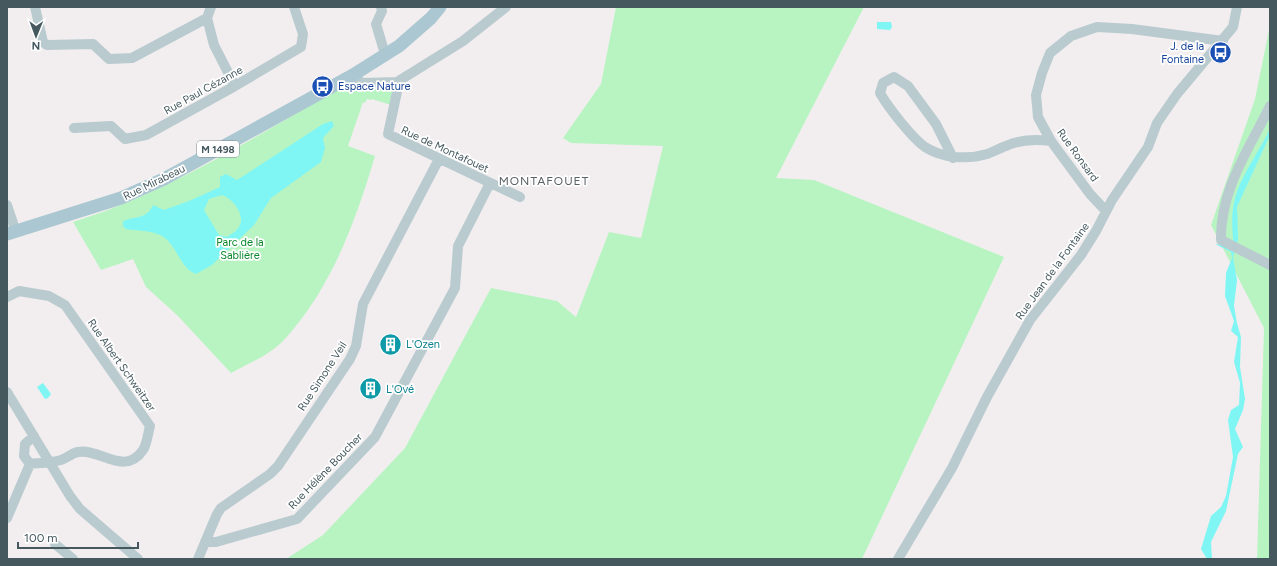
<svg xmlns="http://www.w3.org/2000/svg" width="1277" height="566" font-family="Figtree,sans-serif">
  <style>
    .green { fill: #b8f4c1 }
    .water { fill: #80f6f4; fill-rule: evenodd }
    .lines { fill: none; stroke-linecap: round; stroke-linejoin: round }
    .minor { stroke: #bacbd0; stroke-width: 10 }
    .major { stroke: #abc7d1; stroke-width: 13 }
    .labels { text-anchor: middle; stroke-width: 3.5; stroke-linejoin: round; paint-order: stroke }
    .shield { fill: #fff; stroke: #7c8a8e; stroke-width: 1 }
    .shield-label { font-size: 10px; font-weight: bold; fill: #44585e }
    .transit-label { font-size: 11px; fill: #164399; stroke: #fff; text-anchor: end }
    .street-label { font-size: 11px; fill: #44585e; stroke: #fff }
    .park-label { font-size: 11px; fill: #0c892e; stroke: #fff }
    .culture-label { font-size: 11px; fill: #0d838f; stroke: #fff; text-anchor: start }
    .neighbourhood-label { font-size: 12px; letter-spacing: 1px; fill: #5a6165; stroke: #fff }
  </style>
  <rect width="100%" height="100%" fill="#f2eeef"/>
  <path class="green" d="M616,7h248l-88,171 38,2 190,77 -142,302h-576l37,-24 82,-87 86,-160 66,13 19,16 33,-85 32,6 22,-92 -92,-3 -8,-5 38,-54z
    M1270,25v534h-13l7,-231 -53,-103 44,-126z
    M339,89h49l4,2 -1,14 -19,-6 -1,1 -4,-1 -2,4 -2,-1 -15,44 27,10c-17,57 -37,114 -73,162 -9,12 -19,25 -31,33 -13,9 -27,15 -40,22l-54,-58 -31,-28 -13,-28 -32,11 -28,-48c95,-29 179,-84 266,-133z"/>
  <path class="water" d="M877,22h14l1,5 -2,3 -13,-1z
    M332,121l2,5 -11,12 2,10 -4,14 -50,36 -17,27 -42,40 -16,9c-17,-6 -19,-31 -36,-39 -11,-5 -22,-4 -34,-6l-3,-3v-5c13,-5 24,-2 30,-16l11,5 25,-9 31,-14v-10l6,-3 11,6 86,-56zM222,195c11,4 24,20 17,32 -2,4 -8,7 -12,10l-8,-2 -15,-25 5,-11z
    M1270,128v7l-33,72 1,32 -5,18 4,23 -3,26 3,17 4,14 -1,30 5,32 -2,11 -8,19 8,18 -5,7 -12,57 -15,31 1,17h-5l-6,-10 10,-33 10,-9 5,-11 7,-39 -5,-37 3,-10 8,-5 1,-22 -6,-21 4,-25 -7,-6 3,-10 -9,-25 1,-23 6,-15 -1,-6 -16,-8 19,2c-5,-38 0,-55 20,-88 5,-10 12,-19 16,-30z
    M43,383l8,11 -3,4 -3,1 -8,-12z"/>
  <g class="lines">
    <path class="minor" d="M35,7l8,35 4,3 46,-1 16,15 23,-1 75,-40 4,-11
      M381,7l1,4 -6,13 9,30
      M207,18l7,27 21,41
      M353,75l4,5 6,3 34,-1 66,-41 43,-34
      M397,82v10l-9,42 132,63
      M1270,106c-21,43 -50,84 -49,134l49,25
      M74,128l37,-2 14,13 21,-4 89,-49 66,-39 2,-13 -9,-27
      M953,158l-17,-34 -28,-38 -14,-9 -11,6 -3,10c8,14 32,45 45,54 17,11 42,13 62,7 6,-2 13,-6 19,-8 15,-7 30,-7 45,-5
      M7,205l9,27
      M1106,211l-16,-17 -39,-53 -13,-24 -2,-22 6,-22 8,-20 21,-17 26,-9 35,2 91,12
      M7,297l12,-6 30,5 16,9 85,121c-2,7 -3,18 -7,24 -18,27 -43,-2 -65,2 -6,1 -11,6 -17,8 -10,3 -21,3 -31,4l-6,-8 1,-12 9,-8
      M7,392l63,104 10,13 58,50
      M7,518l23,-54
      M205,542h11l81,-23 78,-82 80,-149 3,-42 32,-63
      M55,544l18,15
      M198,559l19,-45 4,-6 49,-34 8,-8 72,-107 6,-13 7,-42 76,-145
      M898,559l54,-91 35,-71 43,-77 51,-65 15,-24 16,-31 36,-53 9,-24 20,-29 56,-67 4,-20"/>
    <path class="major" d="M7,234l114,-36 43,-19 189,-104 46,-29 32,-28 9,-11"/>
  </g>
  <defs>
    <symbol id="bus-disc" viewBox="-11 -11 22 22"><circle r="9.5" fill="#1a4fb4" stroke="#fff"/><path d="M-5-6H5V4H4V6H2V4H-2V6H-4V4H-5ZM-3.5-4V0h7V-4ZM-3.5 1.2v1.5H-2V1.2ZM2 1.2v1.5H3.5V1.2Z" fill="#fff"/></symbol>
    <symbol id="building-disc" viewBox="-11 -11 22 22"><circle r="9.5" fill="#0f9aa8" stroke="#fff"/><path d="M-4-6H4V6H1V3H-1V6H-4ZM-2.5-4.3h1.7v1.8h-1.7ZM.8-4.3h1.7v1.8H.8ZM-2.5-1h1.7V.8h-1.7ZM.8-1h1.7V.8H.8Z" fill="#fff"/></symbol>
  </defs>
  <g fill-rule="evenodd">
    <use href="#bus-disc" x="1208" y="40" width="25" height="25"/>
    <use href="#bus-disc" x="310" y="74" width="25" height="25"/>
    <use href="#building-disc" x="378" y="332" width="25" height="25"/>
    <use href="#building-disc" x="358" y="376" width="25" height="25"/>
  </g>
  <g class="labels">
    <rect class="shield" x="197" y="141" width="42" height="16" rx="3"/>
    <g class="shield-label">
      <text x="218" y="153">M 1498</text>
    </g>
    <g class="transit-label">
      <text x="1204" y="50">J. de la<tspan x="1204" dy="13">Fontaine</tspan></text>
      <text x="338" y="90" text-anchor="start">Espace Nature</text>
    </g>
    <g class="street-label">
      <text transform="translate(203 90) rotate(-29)" y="4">Rue Paul Cézanne</text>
      <text transform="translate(445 149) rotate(25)" y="4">Rue de Montafouet</text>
      <text transform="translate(1078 155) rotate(54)" y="4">Rue Ronsard</text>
      <text transform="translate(154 182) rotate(-26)" y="4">Rue Mirabeau</text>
      <text transform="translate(1052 271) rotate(-54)" y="4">Rue Jean de la Fontaine</text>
      <text transform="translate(122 365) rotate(55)" y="4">Rue Albert Schweitzer</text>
      <text transform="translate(322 376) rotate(-57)" y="4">Rue Simone Veil</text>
      <text transform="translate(325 471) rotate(-46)" y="4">Rue Hélène Boucher</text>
    </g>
    <g class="park-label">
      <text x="240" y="246">Parc de la<tspan x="240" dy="13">Sablière</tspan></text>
    </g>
    <g class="culture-label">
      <text x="406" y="348">L'Ozen</text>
      <text x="386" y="393">L'Ové</text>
    </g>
    <g class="neighbourhood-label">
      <text x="544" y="185">MONTAFOUET</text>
    </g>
  </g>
  <rect width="1277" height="566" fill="none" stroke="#44585e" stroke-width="16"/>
  <g transform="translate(36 36) rotate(181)" stroke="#ffffff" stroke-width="3" paint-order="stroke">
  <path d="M0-3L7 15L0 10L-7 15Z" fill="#44585e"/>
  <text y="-6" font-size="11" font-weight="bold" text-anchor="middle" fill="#44585e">N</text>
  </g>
  <path d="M18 542v6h120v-6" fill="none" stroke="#44585e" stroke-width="2"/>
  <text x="24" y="542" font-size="12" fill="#44585e" stroke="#ffffff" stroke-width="3" paint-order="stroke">100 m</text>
</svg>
